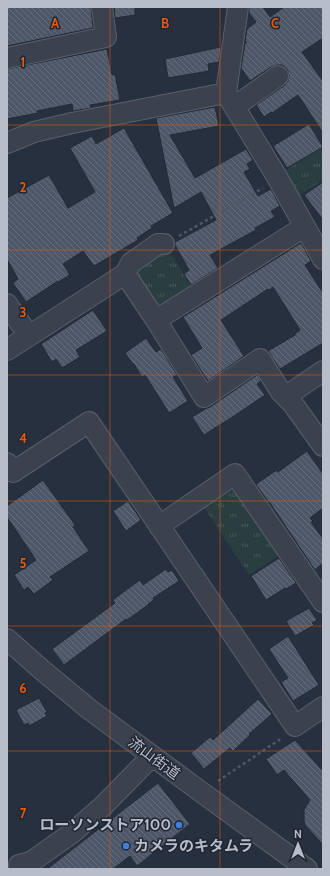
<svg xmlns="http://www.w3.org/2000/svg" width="330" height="876" font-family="Cabin,'Noto Sans JP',sans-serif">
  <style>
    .grass { fill: url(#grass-tufts) }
    .building { fill: url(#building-back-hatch); stroke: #222935 }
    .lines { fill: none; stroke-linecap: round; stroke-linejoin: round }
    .minor-casing { stroke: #59606c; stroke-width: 22 }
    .path { stroke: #495b5e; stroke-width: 2.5; stroke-dasharray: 3 3; stroke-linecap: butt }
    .minor { stroke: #3b424e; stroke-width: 20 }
    .grid { fill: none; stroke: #e8590c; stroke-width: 1; stroke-opacity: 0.55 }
    .shop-dot { fill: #3f7fe0; stroke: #202733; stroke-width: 1.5 }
    .labels { text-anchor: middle; stroke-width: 3; stroke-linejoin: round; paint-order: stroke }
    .street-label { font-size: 15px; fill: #b7bdc9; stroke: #202733 }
    .poi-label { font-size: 15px; font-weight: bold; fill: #b7bdc9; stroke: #202733; text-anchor: end }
    .grid-label { font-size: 13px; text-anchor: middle; font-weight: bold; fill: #e8590c; stroke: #202733; stroke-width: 3; stroke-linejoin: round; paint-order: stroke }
  </style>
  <defs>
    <pattern id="grass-tufts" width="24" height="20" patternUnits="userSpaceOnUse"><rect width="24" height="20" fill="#2a3e40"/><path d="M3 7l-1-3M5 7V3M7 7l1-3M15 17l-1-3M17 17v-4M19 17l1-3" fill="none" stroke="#47585a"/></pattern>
    <pattern id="building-back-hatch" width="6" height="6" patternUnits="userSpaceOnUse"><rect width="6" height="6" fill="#4d5767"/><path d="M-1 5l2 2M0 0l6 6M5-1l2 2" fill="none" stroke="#646d7b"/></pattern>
  </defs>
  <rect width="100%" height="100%" fill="#27303e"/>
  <path class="grass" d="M323,147v33l-28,18 -14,-25z
    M166,246l26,42 -29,19 -9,-2 -20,-31 2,-8z
    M228,489l8,2 44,64 -31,20 -46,-69z"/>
  <path class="building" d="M7,7h84l2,21 -86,18z
    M114,7h21v8l-20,3z
    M249,7h14l7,10 14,-10h39v31l-21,14 21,29v52l-25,-38 -26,18 -1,-1 -7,5 -8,-12 29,-20 3,-4 1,-6 -2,-6 -5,-4h-5l-6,2 -21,14 -9,-13 4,-25h2l-2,-2 2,-12 9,-7 -7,-9z
    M221,47l-2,15 -11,2 1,7 -41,7 -3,-19z
    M107,49l5,26 3,-1 5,26 -30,5 1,3 -18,3 -1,-7 -35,7 1,2 -31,6v-50z
    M215,107l4,19 -49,9 25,43 51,-29 7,11 -6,4 3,5 -6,3 14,24 13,-7 9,17 -9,5 4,6 -20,11 1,2 -46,25 8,13 -27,17 -7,-11 5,-4 -14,-25v-3l41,-22 -15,-28 -27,16 -18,-90z
    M309,124l14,23 -36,21 -14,-22z
    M124,128l49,85 -22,13 1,2 -15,10 1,2 -44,26 -11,-15 -20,13 7,11 -12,7v-1l-32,21 -13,-19 5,-4 -11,-20v-61l42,-23 19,33 27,-16 -25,-44 22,-12 4,8z
    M323,182v38l-19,-25z
    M301,243l10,18 -6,4 18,28v50l-43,26 -12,-18 27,-16v-1l5,-4 -27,-43 -4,3 -1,-1 -47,31 23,36 -36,25 -17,-26 11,-7 -19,-31z
    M93,310l14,21 -31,19 4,7 -18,11 -6,-9 -4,3 -11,-18z
    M146,338l10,14 5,-3 16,26 -4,2 15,24 -19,12 -24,-38 -3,2 -8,-13h-1l-8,-11z
    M257,375l4,6 -4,3 8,11 -31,21 -30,19 -12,-18 15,-9 3,-1z
    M307,451l16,23v34l-13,10 3,3 -2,1 12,17v24l-8,7 -45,-67h-1l-13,-19 21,-14 1,2z
    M43,480l32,45 -2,2 16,24 -39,26 3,3 -19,14 -6,-7 -4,3 -10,-15 22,-15 -29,-43v-11z
    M128,501l13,19 -15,11 -13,-20z
    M279,558l17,25 -10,6 -1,-1 -19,12 -15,-24z
    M166,569l2,3 4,-2 7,11 -26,17 1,2 -6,4v1l-21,15 -1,-1 -62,46 -12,-16 63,-46 -2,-3 13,-10 14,-10 3,5z
    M309,608l8,12 -5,3 2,2 -19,11 -9,-15z
    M288,636l31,49 -26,16 -12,-19 7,-4 -19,-29z
    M39,698l8,14 -2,1 2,3 -18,10 -1,-3 -4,2 -8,-15z
    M258,699l14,15 -23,20 1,1 -17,16 -3,-3 -26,21 -13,-16 19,-16 3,3z
    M295,740l28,31v74l-18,-20 -1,-5v-10l6,-10 -26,-30 -7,5 -11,-16z
    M158,783l32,41 -53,42 -7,-10 -17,13h-66z"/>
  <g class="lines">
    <defs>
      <path id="minor" d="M238,7l-12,86 51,84 46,82
        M7,58l99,-21 -4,-30
        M234,107l44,-31
        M7,143l27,-11 38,-9 154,-30
        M125,274l6,-11 27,-19h6
        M7,304l22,32
        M156,320l148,-93
        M7,350l118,-76 31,46 48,77 56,-38 21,33 12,12 30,42
        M286,396l37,-25
        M7,463l6,9 76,-50 206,304 28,-19
        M159,526l76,-52 88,128
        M7,639l35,31 47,39 104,77 114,83
        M19,865l12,-3 41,-29 31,-27 49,-50"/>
    </defs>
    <use href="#minor" class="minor-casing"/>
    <path class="path" d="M179,236l84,-48
      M218,781l64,-43"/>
    <use href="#minor" class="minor"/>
  </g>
  <path class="grid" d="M110,7v862M220,7v862M7,125h316M7,250h316M7,375h316M7,501h316M7,626h316M7,751h316"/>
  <g class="shop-dot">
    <circle cx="179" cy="825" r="4"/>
    <circle cx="126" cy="846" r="4"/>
  </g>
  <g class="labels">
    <g class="street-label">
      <text transform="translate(154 758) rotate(37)" y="5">流山街道</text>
    </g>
    <g class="poi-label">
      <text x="171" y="830">ローソンストア100</text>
      <text x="134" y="851" text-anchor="start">カメラのキタムラ</text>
    </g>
  </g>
  <g class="grid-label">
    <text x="55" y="28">A</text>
    <text x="165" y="28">B</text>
    <text x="275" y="28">C</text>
    <text x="23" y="67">1</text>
    <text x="23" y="192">2</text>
    <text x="23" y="317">3</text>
    <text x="23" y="443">4</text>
    <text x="23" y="568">5</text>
    <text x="23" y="693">6</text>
    <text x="23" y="818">7</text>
  </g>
  <rect width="330" height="876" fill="none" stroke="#b7bdc9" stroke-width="16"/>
  <g transform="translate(298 844)" stroke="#202733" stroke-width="3" paint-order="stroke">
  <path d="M0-3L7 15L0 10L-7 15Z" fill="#b7bdc9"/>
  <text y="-6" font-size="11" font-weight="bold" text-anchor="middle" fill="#b7bdc9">N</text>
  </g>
</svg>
